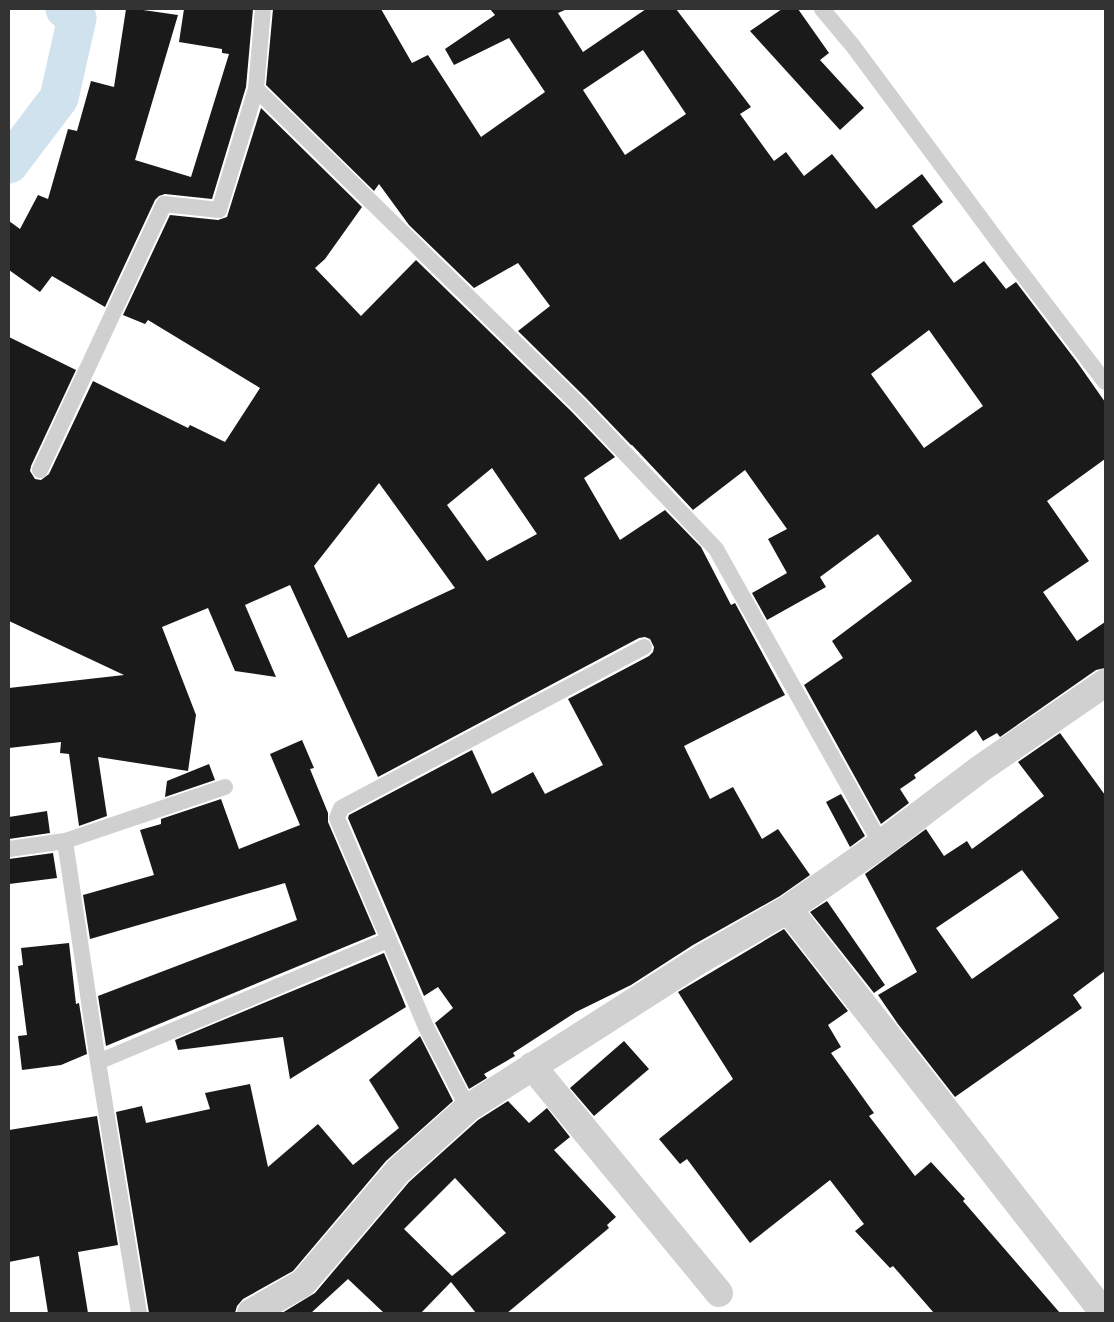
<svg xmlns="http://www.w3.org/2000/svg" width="1114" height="1322" font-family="Signika,sans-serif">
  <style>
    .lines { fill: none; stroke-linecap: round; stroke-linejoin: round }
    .canal { stroke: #cfe2ee; stroke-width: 39 }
    .building { fill: #1a1a1a; fill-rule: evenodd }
    .service { stroke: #d0d0d0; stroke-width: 16 }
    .minor { stroke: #d0d0d0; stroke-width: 28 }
  </style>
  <rect width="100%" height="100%" fill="#fff"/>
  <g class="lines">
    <path class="canal" d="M9,164l50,-66 18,-80 -12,-9"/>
  </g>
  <path class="building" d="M126,9h10l42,6 -43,145 56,17 38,-123 -7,-1v-4l-43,-7 5,-33h69l-7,78 -34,112 -47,-5 -6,2 -4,4 -50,107 -53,-31 -12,16 -31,-22v-49l11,8 18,-34 10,4 20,-70 9,2 14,-50 23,6z
    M273,9h108l31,54 16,-8 53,82 64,-45 -36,-54 -55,27 -9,-16 50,-34 -5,-6h77l-9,4 25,39 63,-43h30l75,98 -11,7 34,47 12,-9 18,24 28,-22 44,55 46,-35 21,28 -31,24 42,57 30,-22 22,28 10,-7 61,80 28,40v57l-58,42 42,60 -46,31 34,49 28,-19v46l-9,2 -96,67 -3,-4 -14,8 -7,-11 -62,45 2,3 -16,11 9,14 -28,21 -77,-139 39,-27 -11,-17 80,-60 -34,-47 -58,43 6,10 -59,33 -15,-27 35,-20 -19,-34 19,-10 -42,-59 -52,40 -61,-65h-1l-45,-47 -68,-67 32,-25 -32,-43 -44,25 -65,-63 -30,-41 -5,7 -108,-106zM643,50l43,64 -61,41 -42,-65zM929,330l54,76 -59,42 -53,-74z
    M782,9h16l31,44 -9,7 44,48 -24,22 -90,-99z
    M261,108l101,99 -37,52 -10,9 46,48 55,-56 156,152 43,45 -31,21 36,62 45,-30 36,37 30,58 4,-2 50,92 -101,51 26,53 23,-12 29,52 16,-10 32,46 -30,21 -87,49 -62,40 -55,27 -63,41 2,3 -31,18 3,4 -18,11 -34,-66 18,-15 -15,-21 -14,9 -76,-178 1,-3 123,-65 20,44 41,-22 12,22 58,-29 -35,-66 81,-43 4,-4 1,-5 -4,-8 -5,-2 -6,1 -261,139 -88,-192 -45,20 31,72 -41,-6 -27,-63 -46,19 34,88 -8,56 -90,-14 9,59 -28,10 -10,-72 -9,-1 1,-11 -52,6v-60l115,-13 -115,-54v-284l67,33 -45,96 -1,5 5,8 6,1 8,-6 44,-93 95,47 2,-3 35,17 35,-54 -112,-68 -3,4 -22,-9 47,-100 48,5 9,-3zM492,468l45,66 -50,27 -40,-56zM379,483l76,105 -107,50 -34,-72z
    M1060,733l45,62v176l-32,24 9,13 -127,89 -57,-73 -20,-29 39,-23 -52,-98 61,-45 18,27 23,-15 5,8 72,-53 -26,-34zM1022,870l37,48 -87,61 -36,-51z
    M302,740l12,28 -4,1 18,44v9l48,112 -270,112 -8,-50 199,-76 -12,-37 -195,56 -7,-44 71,-20 -14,-45 21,-6v-5l60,-20 18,50 61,-24 -30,-71z
    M209,764l6,16 -50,17 2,-16z
    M841,794l24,42 -15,11 -24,-45z
    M47,811l3,22 -41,6v-22z
    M53,853l4,25 -48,6v-25z
    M827,901l58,84 -11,8 -64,-81z
    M784,929l64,82 -20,14 13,22 -10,6 43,60 -5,3 46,60 16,-14 34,37 -2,2 97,112h-126l-41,-47 -3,2 -35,-37 9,-7 -34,-44 -80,63 -63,-84 -7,5 -21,-25 74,-60 -55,-87z
    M69,943l7,61 3,-1 8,51 -26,11 -39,5 -4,-34 9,-1 -9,-69 5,-1 -2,-17z
    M384,953l22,54 -116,72 -7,-42 -105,13 -3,-10z
    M420,1036l33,65 -67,60 -93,110 -50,28 -6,7 -2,7h-86l-33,-201 26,-6 4,17 64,-14 -5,-16 45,-9 18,83 50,-43 35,41 46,-37 -30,-48z
    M624,1041l25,28 -55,47 -24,-28z
    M508,1101l21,22 18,-15 23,29 -16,13 62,67 -9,8 2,3 -102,85h-31l-25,-31 -30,31h-37l-36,-34 -37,34h-29l33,-20 94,-111 69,-62zM455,1178l51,55 -54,43 -48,-47z
    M97,1116l21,129 -40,7 10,61h-40l-9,-57 -30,6v-132z"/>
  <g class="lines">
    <path class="service" d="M822,9l31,37 158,213 94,123
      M256,89l323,316 137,144 165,295
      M40,470l124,-266 55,6 37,-121 7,-80
      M65,841l33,221 41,251
      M9,849l56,-8 160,-54
      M98,1062l290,-122
      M468,1108l-42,-81 -89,-209 4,-10 303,-161"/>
    <path class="minor" d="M788,909l309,395
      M532,1066l187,227
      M251,1313l52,-30 95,-112 70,-63 233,-149 87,-50 93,-65 99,-75 125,-86"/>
  </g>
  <rect width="1114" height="1322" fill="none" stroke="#333333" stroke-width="20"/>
</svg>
